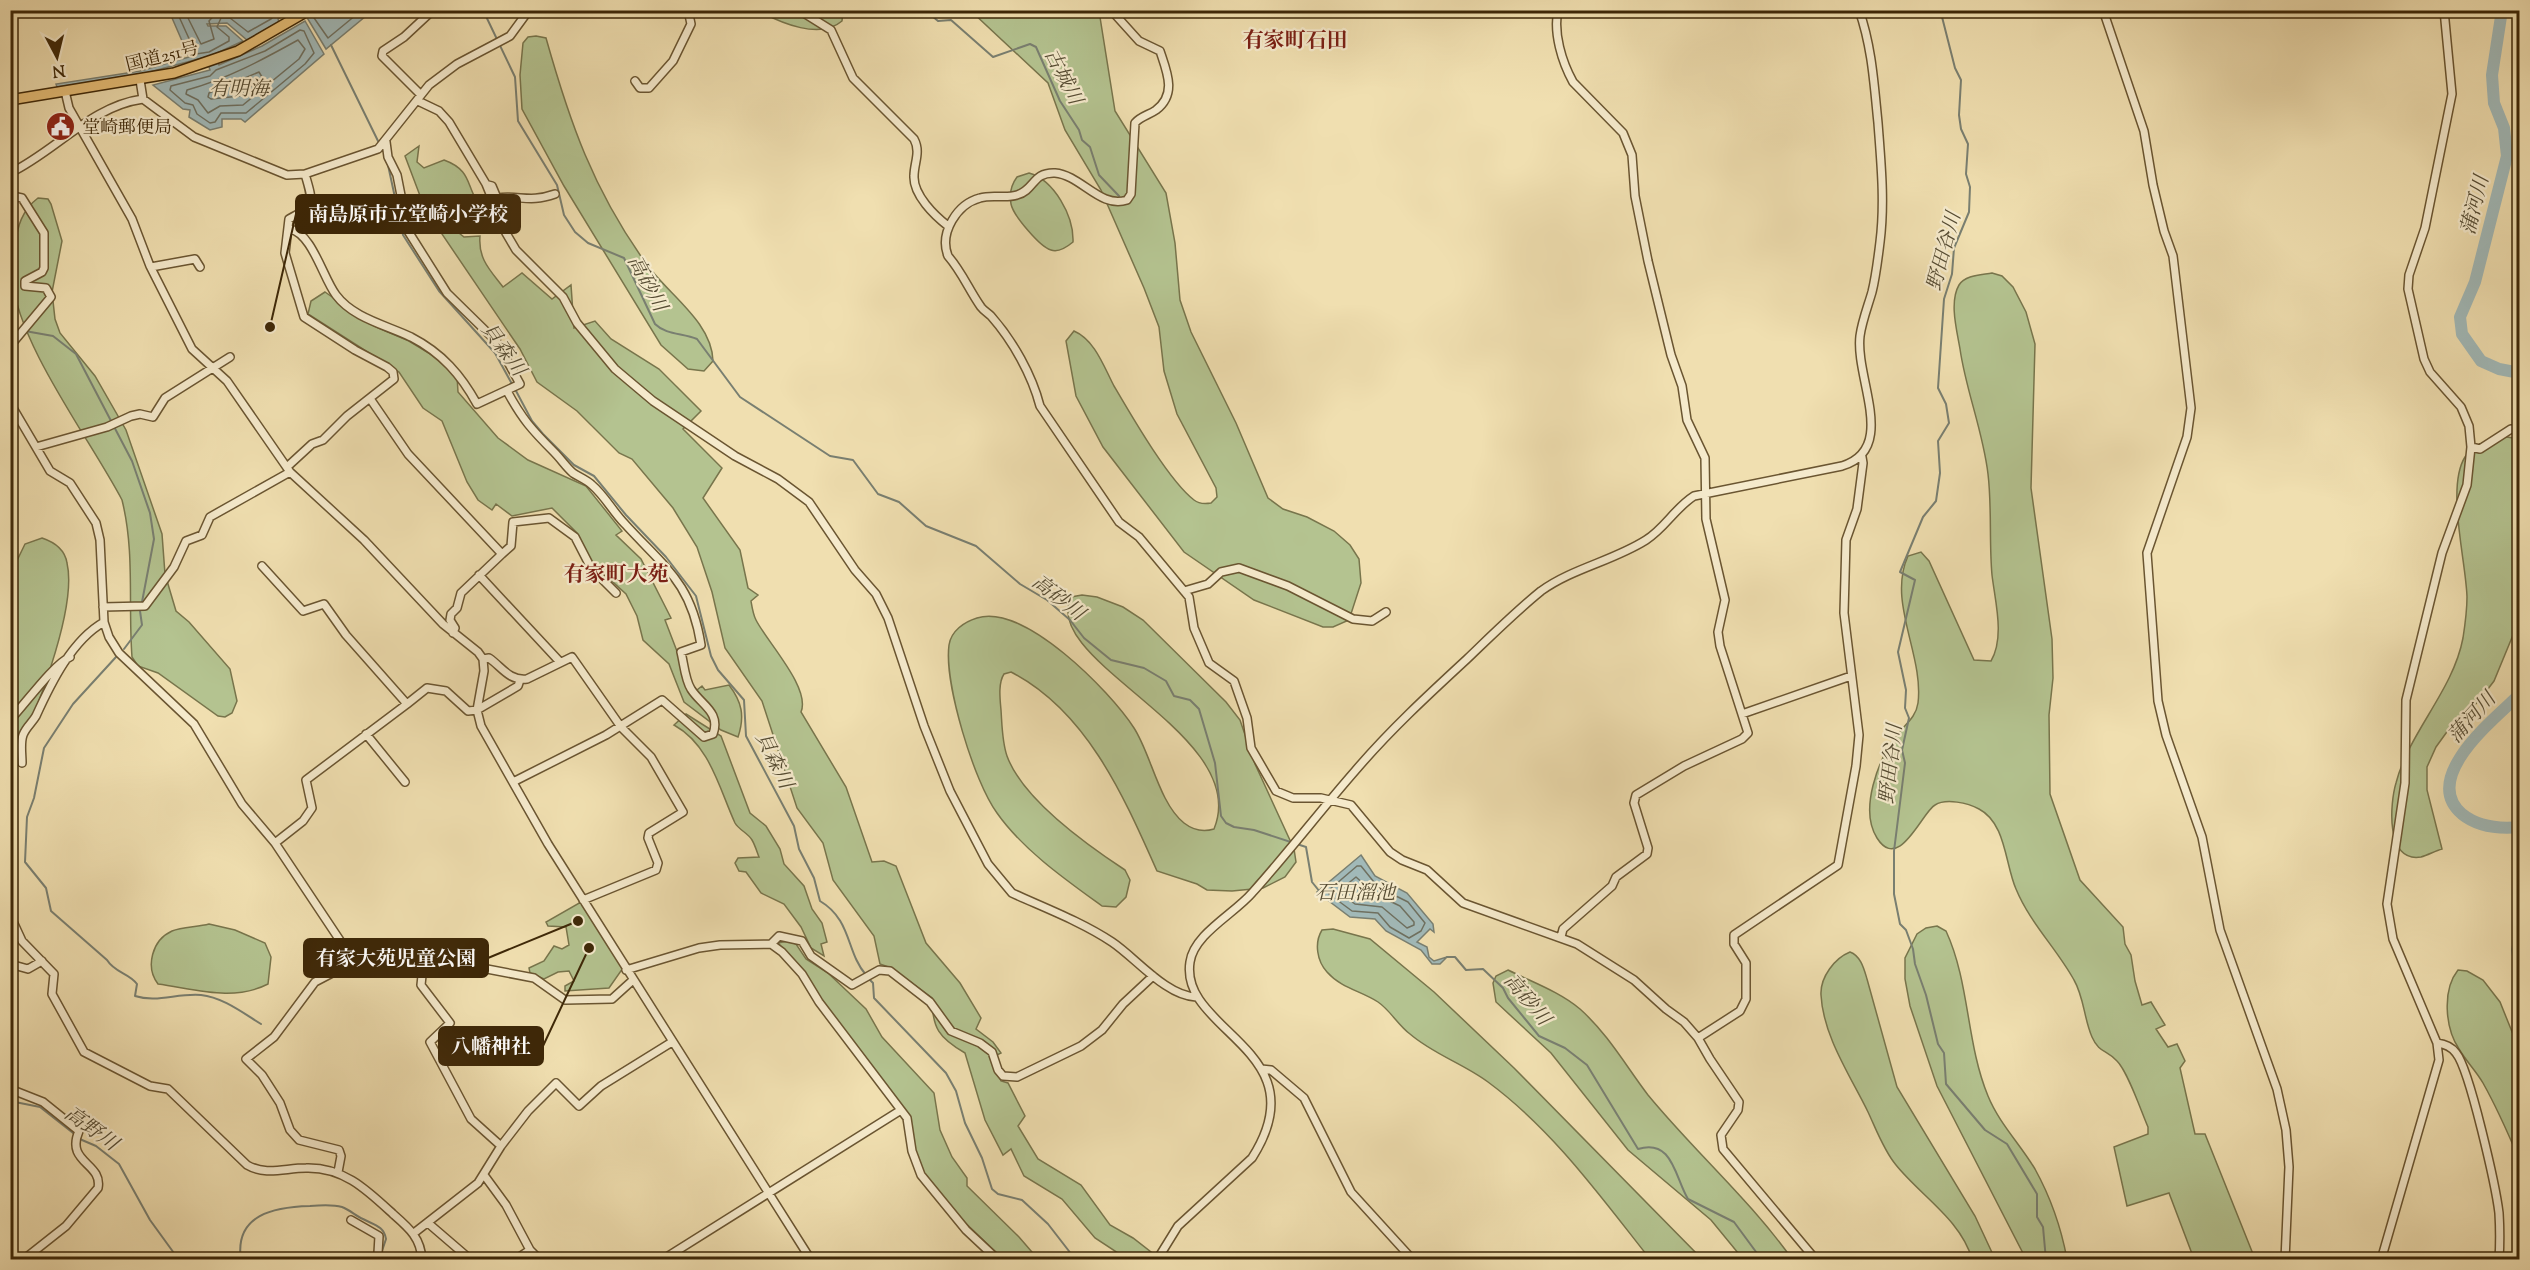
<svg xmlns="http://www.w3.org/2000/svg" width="2530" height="1270" font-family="'Sorts Mill Goudy','Noto Serif JP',serif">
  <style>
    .green { fill: #b4c390; stroke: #78754c; stroke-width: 1.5 }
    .water { fill: #a1b9b8; stroke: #797f71; stroke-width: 1.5 }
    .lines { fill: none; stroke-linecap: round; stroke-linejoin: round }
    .shore { stroke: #6f7060; stroke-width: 1.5 }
    .stream { stroke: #797f71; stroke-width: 2 }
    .river { stroke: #a1b9b8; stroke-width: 12 }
    .minor-casing { stroke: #6a5531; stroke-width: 10 }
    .highway-casing { stroke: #3d2707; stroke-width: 12 }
    .minor { stroke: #f5eacc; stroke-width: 7 }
    .highway { stroke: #e8c078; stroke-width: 9 }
    .labels { text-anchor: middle; stroke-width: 4.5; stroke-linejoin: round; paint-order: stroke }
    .street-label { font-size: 18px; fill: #3d2707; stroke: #f5eacc }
    .poi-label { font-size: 18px; fill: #3d2707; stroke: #f5eacc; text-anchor: start }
    .water-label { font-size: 20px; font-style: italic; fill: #564c33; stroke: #f5eacc }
    .quarter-label { font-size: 21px; font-weight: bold; fill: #7a1f14; stroke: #f5eacc }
    .leader { fill: none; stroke: #3d2707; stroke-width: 2 }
    .callout-dot { fill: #3d2707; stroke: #f5eacc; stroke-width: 2 }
    .callout { fill: #3d2707; stroke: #3d2707; stroke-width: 2 }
    .callout-label { font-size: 20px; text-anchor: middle; font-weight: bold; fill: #fff }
  </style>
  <rect width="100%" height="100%" fill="#f0dfb0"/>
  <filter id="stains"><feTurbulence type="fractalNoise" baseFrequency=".00333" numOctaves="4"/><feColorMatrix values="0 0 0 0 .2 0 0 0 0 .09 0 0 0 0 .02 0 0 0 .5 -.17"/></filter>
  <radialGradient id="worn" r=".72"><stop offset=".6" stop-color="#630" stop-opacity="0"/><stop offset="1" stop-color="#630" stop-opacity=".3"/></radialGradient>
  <path class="green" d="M843,10l-1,11c-22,19 -61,2 -83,-10z
    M971,11h128l16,100 51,82 9,50 5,57 11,32 45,91 32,75 15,11 24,8 27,14 16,14 9,14 2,24 -12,37 -16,7h-10l-69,-27 -70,-48 -81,-105 -27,-51 -10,-55 8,-10c21,9 30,36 40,55 17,29 55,95 80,114 5,4 11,4 17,3l6,-6 -1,-9 -39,-74 -13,-43 -5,-44 -15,-39 -43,-98 -36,-60 -17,-47z
    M536,36l10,2c24,85 47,151 99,224 21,31 67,59 68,99l-9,10 -16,-2 -27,-24 -97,-159 -42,-77 -2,-34 3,-32 5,-6z
    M419,146l-2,16 7,6 20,-8c33,12 19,32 42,50l-21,15h-16l15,12 16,-1c-2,23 10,34 23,51l19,-14 30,26 19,-14 3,43 21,-7 16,18 48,30 42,42 -18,18 39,39 -19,30 37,52 8,38 10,7 -7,6c1,6 2,13 5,19 11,22 55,68 45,92l45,75 26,75 12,-1 12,5 30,77 34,40 21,35 -5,11 17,13 8,11 -10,5 10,23 7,2 17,33 -7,10 20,33 43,26 29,40 23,13 27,21h-33l-32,-21 -33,-39 -38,-23 -13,-27 -8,6 -18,-35 -20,-67c-26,-15 -33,-25 -33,-55l-41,-30 -11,-4 -6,-28 -41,-56 -10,-37 -26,-35 -35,-107 -37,-53 -13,-56 -15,-45 -24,-39 -41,-49 -13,-6 -42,-42 -40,-29 -17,-33 -95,-140 -20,-53z
    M1029,173c25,7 45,43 44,69 -6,5 -14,11 -22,8 -11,-3 -38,-35 -40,-46 -2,-11 0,-19 6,-27z
    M38,198l10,1 3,5 11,37 -10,51 3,27 5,14 35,43 31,54 36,104 3,40 11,37 13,11 41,47 7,32 -5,12 -7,4 -7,-1 -60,-43 -20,-7 -6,-9c-4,-53 3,-105 -10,-157 -32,-61 -104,-155 -110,-222 -1,-10 2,-22 3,-32 2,-19 7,-36 23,-48z
    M1992,273l10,3 11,11 13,25 9,32 -4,144 21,151 1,39 -4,37 1,79 30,86 43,47 2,17 6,11 4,26 7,24 9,-3 14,23 -9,4 12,18 9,-3 8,17 -5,7 15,66h10l50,125h-61l-25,-66 -42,13 -13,-59 34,-13v-7c-7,-16 -20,-55 -31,-66 -10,-11 -18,-8 -25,-24 -8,-18 -8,-40 -18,-57 -17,-31 -44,-57 -58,-91 -11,-25 -10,-66 -37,-80 -11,-6 -33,-11 -44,-4 -13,7 -36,68 -58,33 -18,-28 1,-78 19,-102 8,-11 20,-18 22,-33 6,-48 -31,-101 -10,-147l13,-4 8,9 45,99 17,1c14,-24 4,-60 1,-86 -3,-33 0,-68 -4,-101 -5,-43 -22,-83 -28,-125 -3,-18 -11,-47 -1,-64 6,-10 22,-10 33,-12z
    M325,292l49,34 35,15 23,14 25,21 1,16 40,46 30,22 58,26 36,45 -6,4 25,24 30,59 -6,2 28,73 9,-7 3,4 24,-5c13,17 16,31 9,52l-17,-7 -37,-28 -15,-38 -26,-24 -6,-24 -11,-22 -33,-30 -16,-31 -25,-25 -40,8 -16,-12 -4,6 -14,-10 -11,-18 -25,-61 -19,-13 -24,-36 -91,-58 3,-13z
    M2500,436l20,3v154l-7,42 -19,46 -16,21 -24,20 -18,25 -9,20v23l15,59c-7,2 -14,6 -21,8 -36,6 -31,-54 -25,-74 13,-51 57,-92 67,-145 2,-13 4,-28 4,-41 -1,-36 -21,-110 -2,-140 8,-12 22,-16 35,-21z
    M42,538c12,4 23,12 25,25 11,47 -35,160 -56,204v-194l14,-29z
    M1082,595l15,2 26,10 20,13 83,82 14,18 15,44 39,85 2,13 -11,15 -22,11 -31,3 -25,-1 -10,-6 -40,-13c-33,-74 -70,-160 -146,-199l-7,2c-6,9 -4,25 -3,36 1,14 1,32 6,46 16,44 80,89 118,114l5,10 -4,17 -10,10 -14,-1c-36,-26 -79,-56 -105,-93 -23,-31 -53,-130 -48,-168 2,-14 15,-23 28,-27 47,-15 133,73 157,110 17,26 25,75 50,95 9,7 20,9 30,6 39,-95 -175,-167 -143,-232z
    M686,714l35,22 29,77 16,13 14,23 4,15 20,22 8,23 10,14 5,19 -6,2 3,12 -13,-8 -10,-21 -17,-23 -23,-11 -15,-21 -7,-1 -4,-8 3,-5 21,-1c-2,-5 -4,-12 -7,-17 -4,-7 -13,-10 -17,-17 -16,-35 -25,-78 -61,-98z
    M581,902l42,66 -14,20 -44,3v-5l9,-5 -5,-10 -11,1 -14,7 -14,-6 -1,-5 15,-7 10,-15 8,3 7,-4 -3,-18 -18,-1 -2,-4z
    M209,924l26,6 30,13 6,14 -3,27c-35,18 -73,5 -110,0 -13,-17 -6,-44 14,-53 10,-4 26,-4 37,-7z
    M1937,926l9,5c24,52 20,112 42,165 11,27 32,48 47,73 16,29 26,58 32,90h-41l-89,-173 -27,-80 -5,-27v-21l12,-24 9,-6z
    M1333,929l37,10 64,53 80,76 188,191h-52c-50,-63 -97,-129 -162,-177 -24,-18 -55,-28 -78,-48 -12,-9 -20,-24 -32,-32 -17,-11 -37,-14 -51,-30 -10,-11 -13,-29 -5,-42z
    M788,941l8,3 10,15 22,14 38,36 16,28 52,56 6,37 12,27 15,21v8l52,51 19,22h-35l-49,-47 -30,-38 -9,-23 -5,-34 -89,-117 -15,-26 -28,-31z
    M1850,952c11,4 14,17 17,27l30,108 78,129 20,43h-23c-11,-39 -51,-63 -76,-94 -12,-14 -20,-36 -28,-53 -17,-35 -45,-76 -47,-117 -1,-18 14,-37 29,-43z
    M1508,970c24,12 52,22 72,39 28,25 46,57 68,86 46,56 102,105 144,164h-49l-32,-39 -83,-70 -77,-97 -55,-51 -3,-19 3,-7z
    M2458,970l9,1 16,9 17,22 19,47v110c-11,-26 -22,-51 -36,-76 -7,-12 -17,-22 -24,-34 -14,-21 -17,-59 -1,-79z"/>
  <path class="water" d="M322,10l50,1 -46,38 -23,-38 16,2z
    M169,11h128l-9,5 -2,-2 -8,5 1,3 -32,18 -20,-17 -20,1 1,2h18l17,15 -28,13 4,11 43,-19 43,-25 19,33 -79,68 -4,-3h-19v8l-12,3 -21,-13 1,-7 -7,-1 -30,-24 57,-15 -4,-13 -64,17 -85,13 -1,-3 84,-13 49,-14z
    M1361,855l14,21 32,17 26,31 1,8 -4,-3 -13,13 10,5 2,10 5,4 13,-4 -7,7h-8l-11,-14 -35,-19 -11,-12 -25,-2 -33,-25z"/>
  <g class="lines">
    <path class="shore" d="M176,10l20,44 13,-2 20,-11v-4l-12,-10 4,-9h9l18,14 23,-13 10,-9
      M184,10l17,34 13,-5 -5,-18 10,-11
      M312,15l16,23 34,-28
      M300,30l4,1 10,22 -9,11 -59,49h-25l-6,9 -5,1 -13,-9 -4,-9 -8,-2 -15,-13 1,-4 39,-10 6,-6 49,-19z
      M298,40l7,9 -6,10 -56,46 -23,1 -12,7 -10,-13 -12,-6 1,-4c40,-11 75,-30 111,-50z
      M259,72l3,5 -22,19 -29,3 -3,-2 1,-4z
      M1357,866h4l17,21 30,15 17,21 -4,8 -12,7 -19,-11 -12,-14 -26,-2 -23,-17v-4z
      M1356,877l19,17 25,12 14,16v3l-7,3 -25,-21 -27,-3 -14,-10 -1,-4z"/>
    <path class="stream" d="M483,10l32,67 3,44 39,64 7,30 11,17 13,11 36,15 31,66c11,11 28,9 42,15l43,58 90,59 23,4 25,34 21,8 27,24 50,20 44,38 27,16 23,20 14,18 27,22 33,8 22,13 8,15 16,4 9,9 16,54 6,53 5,7 8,4 20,3 52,17 6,35 8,10
      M925,10l13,11 13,-1 42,37 37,-13 6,3 24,54 19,29 3,10 8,7 9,28 20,21
      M1936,10l5,3 14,55 6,12 -2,35 2,14 7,15 -2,30 4,13 -1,25 -15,36 -2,26 -8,25 -6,89 8,16 3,19 -11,18 2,32 -4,28 -13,16 -23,55 15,8 -17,72 8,38 -1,18 4,10 -7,32 3,13 -11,88v43l6,30 6,6 7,19 2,15 11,31 12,49 6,9 2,31 39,46 22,14 30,50v23l6,10 3,33
      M331,45l48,98
      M388,165l15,70 36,56 56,62 17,31
      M10,329l10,1
      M25,331l28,5 23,18 56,107 18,52 4,26 -12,63
      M515,389l17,32 11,13 31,31 20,11 32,39 40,42 30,39 15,60 7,14 26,30 2,36 48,90 5,23 15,29 6,23c32,19 26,51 46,74
      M124,649l18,-24 -2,-14
      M116,657l-43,47 -29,44 -10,50 -7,19 -2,45 21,26 5,23 56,49c8,13 22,13 30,24l-2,12c22,7 42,-3 66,-1 21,2 42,18 60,29
      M1447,957h8l11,13 17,-1 20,19 5,10 31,38 26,12 22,17 51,84c35,-11 37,29 50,50l46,23 28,38
      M869,979l4,4 1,15 72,75 10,18 9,32 17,35 10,31 6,5 24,6 26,24 24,31 11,5
      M10,1101l30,6 42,33 14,6 23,18 31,56 29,40
      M241,1260c-7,-46 34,-53 69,-54 11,-1 22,-2 32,1 8,3 14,9 21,12 11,6 21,7 23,20l-5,15"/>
    <path class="river" d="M2502,10l-10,65 2,28 10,25 3,28 -32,126 -15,35 2,17 19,27 18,8 21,4
      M2520,694c-23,23 -101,83 -58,120 16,13 38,15 58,13
      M2520,938l-3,12 3,17"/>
    <defs>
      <path id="minor" d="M444,10h2
        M799,10l32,20 22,48 61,61c7,13 0,24 0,37 -1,19 21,40 34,50
        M1111,10l28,31 21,10c7,21 17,43 -4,59 -7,5 -15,6 -21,13l-4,71 -4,6c-27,9 -46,-25 -72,-27 -23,-1 -20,17 -38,22 -12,4 -24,-1 -37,3 -23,6 -41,35 -32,58 14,16 21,34 33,51 3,4 7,6 10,9 22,25 41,59 49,90l79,116 20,15 50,60 5,31 15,35 25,18 13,37 4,30 25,43 17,7h28l30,7 39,47 12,8 25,10 36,33 114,41 57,36 32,29 18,13 14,16 12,21 29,43 -1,8 -17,25 2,14 93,111
        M1558,10c-5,23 4,52 15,72l50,51 9,22 3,41 13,65 23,94 11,31 5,34 18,38 1,61 19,81 -7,32 2,14 28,87 -6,6 -58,27 -48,29 -2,8 14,45 -1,6 -31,23 -4,9 -49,43 -2,8
        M2103,10l41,121 9,54 11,46 9,25 18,152 -4,29 -40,116 11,148 8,34 36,102 18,93 57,159 9,41 3,37 -4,93
        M140,80l3,19
        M635,81l5,7h9l24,-27 18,-37 -3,-14
        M65,91l4,17 63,111 18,47 42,83 35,32 63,91 74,68 79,84 35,28 5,7 1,12 -7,39 4,16 67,118 263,416
        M421,95l-39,-39 1,-5 21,-14 29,-27
        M418,101l21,10 10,11 37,62 20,49 10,17 47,47 14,26 38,46 38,32 82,55 43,23 31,23 46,68 21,24 12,24 36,108 26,65 38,73 24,29c33,15 70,29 100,49 24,16 54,54 84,55
        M10,173c46,-22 81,-67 133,-74l51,38 93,38 18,-1 73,-25 51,-64 28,-21 53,-28 19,-26
        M488,185l4,1 5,12c24,-3 32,5 58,-4
        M10,192l2,4 10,2 22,35v35l-2,4 -17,9v5l21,2 5,9 -41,49
        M290,229c22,4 33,49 46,66 17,23 50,30 75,42 31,16 50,38 66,67l43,-20 -23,-42 -50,-49 -39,-62 -11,-56 -9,-18 -2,-15
        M151,267l44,-8 5,8
        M507,391c15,28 25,39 47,61 7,7 12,15 19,21 6,4 14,7 19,12 13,11 21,27 33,39 40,44 66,58 76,121l-20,7c3,12 4,28 10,37 10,16 30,23 22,45l-9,3 -42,-37 -56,35 -93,47
        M371,400l37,54 94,100 -41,39 -4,15 -6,6 -1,6 5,8 -2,5
        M10,403l40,68 20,12 26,40 4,17 4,82 5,15 10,16 75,71 48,80 33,39 74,111 9,5 18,2 48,-4 110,21 31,22 47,-1 21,-19
        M36,447l71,-20 24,-11 9,-2 13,3 12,-19 65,-41
        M2471,447l9,2 31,-20 9,1
        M287,467l25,-23 11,-4 24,-24 47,-37 -1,-7 -6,-5 -32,-17 -51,-33 -19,-64 4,-34c27,-14 24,-17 16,-45
        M502,554l9,-8 2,-24 36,-4 26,19 16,31 25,25
        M262,566l41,45 21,-7 22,31 61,69 20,-16 19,3 22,20 9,-1 41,-24 2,-6
        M479,575l81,87
        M1184,591l24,-7 13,-12 18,-4 49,18 65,33 19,2 14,-9
        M103,607l42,-1 29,-39 12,-26 16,-6 8,-18 80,-45
        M483,659l6,-1c13,9 20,23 38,21l45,-22 49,70 30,30 32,55 -34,21 -1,5 10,25 -2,7 -73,30
        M1742,714l109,-38
        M10,720c15,-16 44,-56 60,-63
        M366,734l39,48
        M22,763c0,-9 -2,-20 1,-28 3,-8 9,-12 13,-19 15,-33 36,-76 68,-94
        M275,843l28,-22 9,-13 -6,-28 101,-76
        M10,915l12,26 32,33 -2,20 32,58 66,34 18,3 79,76c19,11 38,3 59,3 38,-1 61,22 87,46 16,14 28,24 29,46
        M771,944l8,-8 23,5 9,15 41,29 27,-15 11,1 40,31 21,29 29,12 12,9 6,18 5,6 14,1 64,-31 21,-16 21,-26 30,-28
        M424,957l-3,28 29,38 -20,19 41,77 30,27
        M10,964l18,5 14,-8
        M626,970l73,-22 21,-3 51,-1 11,8 20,22 17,28 88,116 5,33 9,24 45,55 32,30
        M1698,1038l42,-27 6,-12v-36l-12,-19v-9l104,-70 18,-99 3,-31 -15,-122 2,-73 11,-31 6,-46 -1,-6
        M2437,1043c8,1 14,3 19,10 14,17 40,135 43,160 1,16 1,31 0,47
        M1261,1069l10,1 33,28 47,94 62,68
        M10,1089l33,13 36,29c-14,32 24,32 19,57l-32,38 -43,34
        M338,1172l3,-16 -2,-6 -40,-10 -9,-10 -10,-27 -18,-28 -16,-16 28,-22 41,-55 21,-11 3,-23 4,-4
        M484,1175l22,30 24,45 10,10
        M351,1220l28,16 -1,17 -3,7
        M428,1223l43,37
        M414,1233l64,-50 23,-37 27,-35 28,-28 23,23 22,-20 71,-44
        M515,1260l15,-10
        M662,1260l239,-150
        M1157,1260l21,-34 74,-68c69,-108 -73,-126 -62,-196 4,-28 44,-48 62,-69 36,-40 68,-82 103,-122 34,-40 73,-76 112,-112 24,-23 48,-47 74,-68 32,-23 72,-30 105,-51 19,-12 29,-32 48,-44l148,-30c56,-17 13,-87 18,-130 2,-15 8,-30 12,-44 4,-16 6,-34 8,-50 5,-40 1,-79 -2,-119 -4,-39 -6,-76 -19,-113
        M2381,1260l58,-200 -2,-17 -44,-104 -6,-35 18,-121 1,-83 36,-147 25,-68 4,-38 -2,-21 -8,-19 -31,-35 -6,-13 -16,-70 1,-14 16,-47 27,-134 -8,-84"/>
      <path id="highway" d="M10,100l164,-27 64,-22 71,-41"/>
    </defs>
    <use href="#minor" class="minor-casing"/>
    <use href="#highway" class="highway-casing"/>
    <use href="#minor" class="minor"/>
    <use href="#highway" class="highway"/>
  </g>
  <defs>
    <symbol id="civic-disc" viewBox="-11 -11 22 22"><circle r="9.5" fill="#8f2418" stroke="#f5eacc"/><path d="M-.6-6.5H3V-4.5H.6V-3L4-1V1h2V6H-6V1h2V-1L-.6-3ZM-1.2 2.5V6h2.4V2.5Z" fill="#fff"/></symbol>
  </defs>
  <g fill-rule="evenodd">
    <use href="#civic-disc" x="44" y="110" width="33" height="33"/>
  </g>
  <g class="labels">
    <g class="street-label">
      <text transform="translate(162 56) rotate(-14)" y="6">国道251号</text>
    </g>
    <g class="poi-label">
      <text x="82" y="133">堂崎郵便局</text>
    </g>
    <g class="water-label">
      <text transform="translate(1064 76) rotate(63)" y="7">古城川</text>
      <text x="239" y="95">有明海</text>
      <text transform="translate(2474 205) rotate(-76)" y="7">蒲河川</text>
      <text transform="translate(1943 251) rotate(-75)" y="7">野田谷川</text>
      <text transform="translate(648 283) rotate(62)" y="7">高砂川</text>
      <text transform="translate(504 349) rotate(54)" y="7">貝森川</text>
      <text transform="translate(1059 597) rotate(38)" y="7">高砂川</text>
      <text transform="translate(2471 717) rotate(-48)" y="7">蒲河川</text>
      <text transform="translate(775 760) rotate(64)" y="7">貝森川</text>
      <text transform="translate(1890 764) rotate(-84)" y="7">野田谷川</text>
      <text x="1355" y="899">石田溜池</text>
      <text transform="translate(1528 999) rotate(50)" y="7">高砂川</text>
      <text transform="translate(92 1128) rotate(36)" y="7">高野川</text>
    </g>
    <g class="quarter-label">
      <text x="1295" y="47">有家町石田</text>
      <text x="616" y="581">有家町大苑</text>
    </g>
  </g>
  <path class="leader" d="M270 327L296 214M578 921L488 958M589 948L543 1046"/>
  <g class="callout-dot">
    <circle cx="270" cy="327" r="6"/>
    <circle cx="578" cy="921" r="6"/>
    <circle cx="589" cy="948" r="6"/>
  </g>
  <g class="callout">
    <rect x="296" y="195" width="224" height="38" rx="6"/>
    <rect x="304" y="939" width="184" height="38" rx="6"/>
    <rect x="439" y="1027" width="104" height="38" rx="6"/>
  </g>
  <g class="callout-label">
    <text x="408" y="221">南島原市立堂崎小学校</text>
    <text x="396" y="965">有家大苑児童公園</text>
    <text x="491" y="1053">八幡神社</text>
  </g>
  <rect width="2530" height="1270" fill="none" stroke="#f0dfb0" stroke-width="36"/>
  <rect x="12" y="12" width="2506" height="1246" fill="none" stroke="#3d2707" stroke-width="3"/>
  <rect x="18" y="18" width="2494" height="1234" fill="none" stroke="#3d2707" stroke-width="1.5"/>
  <g transform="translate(57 57) rotate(173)" stroke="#f5eacc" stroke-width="4.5" paint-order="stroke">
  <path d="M0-4.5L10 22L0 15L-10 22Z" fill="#3d2707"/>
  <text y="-9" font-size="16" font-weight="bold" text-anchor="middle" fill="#3d2707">N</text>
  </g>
  <rect width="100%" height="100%" filter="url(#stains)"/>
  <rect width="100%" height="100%" fill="url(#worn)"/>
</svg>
